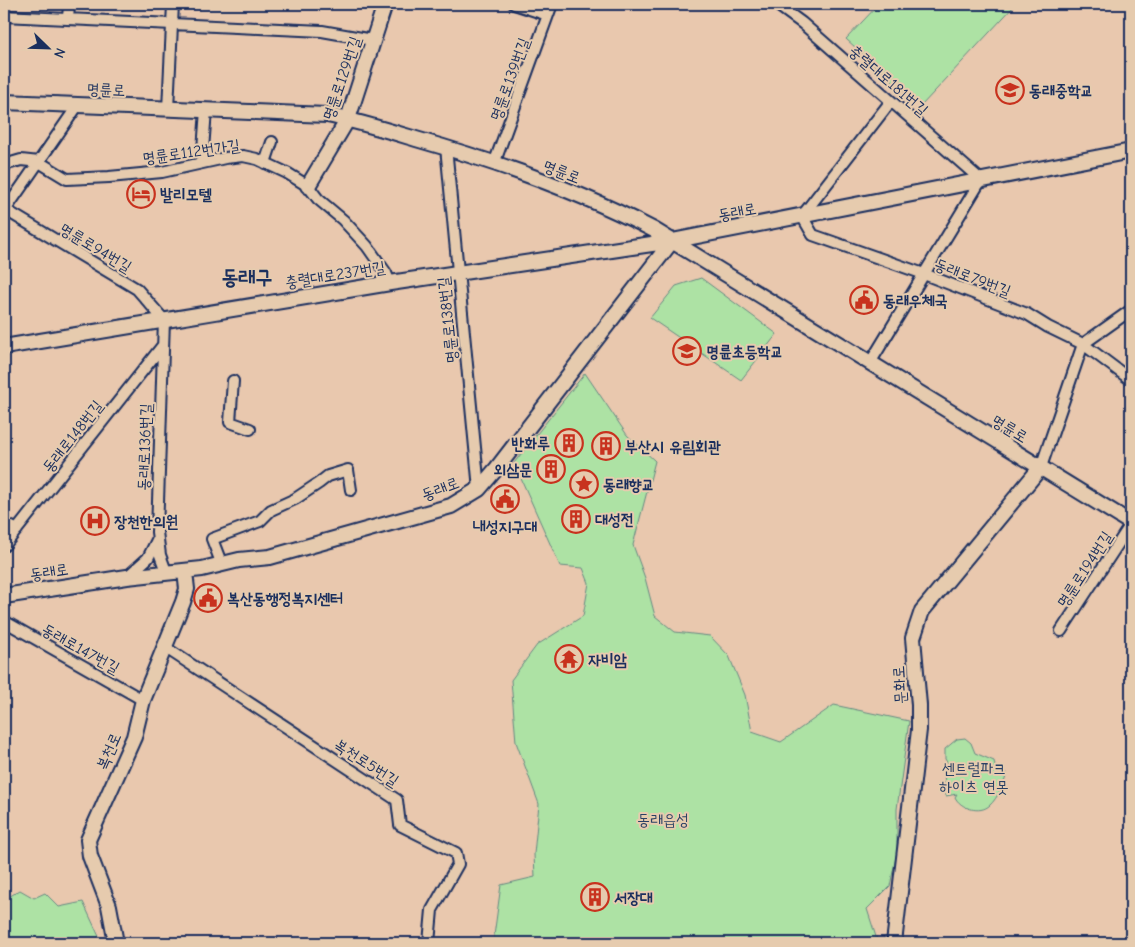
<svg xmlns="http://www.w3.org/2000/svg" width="1135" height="947" font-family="'Comic Neue','Poor Story',sans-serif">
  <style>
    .green { fill: #ade2a4; stroke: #648881 }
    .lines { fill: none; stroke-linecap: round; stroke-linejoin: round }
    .street-casing { stroke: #1b2f5e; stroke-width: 14 }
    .secondary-casing { stroke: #1b2f5e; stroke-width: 18 }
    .street { stroke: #e6cbae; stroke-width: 10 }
    .secondary { stroke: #e6cbae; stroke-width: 14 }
    .labels { text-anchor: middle; stroke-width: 4; stroke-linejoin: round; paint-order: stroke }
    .street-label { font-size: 16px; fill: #1b2f5e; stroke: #e6cbae }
    .poi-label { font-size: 16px; font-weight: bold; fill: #1b2f5e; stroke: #e6cbae; text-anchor: start }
    .park-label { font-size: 16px; fill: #2a4165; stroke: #e6cbae }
    .district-label { font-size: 21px; font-weight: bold; fill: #1b2f5e; stroke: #e6cbae }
  </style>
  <rect width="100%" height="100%" fill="#e9c8ae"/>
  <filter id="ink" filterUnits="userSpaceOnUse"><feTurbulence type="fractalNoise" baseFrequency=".02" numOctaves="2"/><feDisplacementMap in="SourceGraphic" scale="10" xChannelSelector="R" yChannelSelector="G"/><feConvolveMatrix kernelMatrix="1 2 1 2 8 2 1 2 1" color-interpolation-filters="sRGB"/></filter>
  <g filter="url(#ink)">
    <path class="green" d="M879,4h137l-95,102 -75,-67z
      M701,278l76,56 -36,46 -91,-62 26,-32z
      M585,373l42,62 28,26 -22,84 12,33 10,38 20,16 35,4 19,20 16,39 7,37 29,10 53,-37 75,16 -12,88v43l-7,34 -23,23 11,34h-385l8,-58 34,-8 -1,-23 5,-50 -23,-62 -5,-62 26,-35 46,-29 6,-33 -6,-15 -23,-2 -46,-103z
      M965,738l6,5 4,10 19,8 3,16 10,-4c-2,9 -10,26 -17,32 -10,10 -30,3 -35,-8l2,-3 -11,2 -2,-23v-3l7,-2 -6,-9v-10l12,-10z
      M20,890l14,8 11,-5 14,14 24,-5 19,41h-98v-43z"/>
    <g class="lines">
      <defs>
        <path id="street" d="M514,4l34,11
          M776,4l26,19 179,157 -111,183
          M4,16l318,15 51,9
          M68,19l1,-15
          M891,101l-89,115 11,19 111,39 103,40 21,13 35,17 48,36
          M168,109l5,-105
          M446,147l33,342
          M202,163l4,-53
          M265,163l7,-21
          M494,164l58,-160
          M4,165l17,-5 18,2 28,17 42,-2 53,-5 63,-14 18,-2 14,3 30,14 21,13 10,13 25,21 24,26 19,27 4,10
          M4,209l133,80 27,31 -7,212 3,23 7,19
          M4,212l74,-107
          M233,381l-3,41 20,7
          M1041,467l42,-123 48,-34
          M4,523l13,7
          M4,546l159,-201
          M222,565l-10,-26 48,-18 11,-11 24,-11 24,-16 9,-7 20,-6 3,20
          M127,577l21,-19 9,-18
          M4,621l139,79
          M1061,631l70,-107
          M166,648l231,152 3,25 56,28 2,11 -26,46 -3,33"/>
        <path id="secondary" d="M4,102l323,13c30,6 59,15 89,24 81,23 163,52 238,91l477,293
          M308,186l40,-67 37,-115
          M4,347l386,-64 282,-42
          M4,596l123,-19 75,-8 37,-9 31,-3 181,-51 28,-17 18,-21 175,-227 459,-90
          M116,943l-7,-37 -19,-50 -2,-16 46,-103 9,-37 40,-98 4,-13 -2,-17
          M894,943l25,-213v-25l-6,-67 9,-27 119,-144"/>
      </defs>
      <use href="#street" class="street-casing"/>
      <use href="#secondary" class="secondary-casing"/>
      <use href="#street" class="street"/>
      <use href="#secondary" class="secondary"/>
    </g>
  </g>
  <defs>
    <symbol id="school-ring" viewBox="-11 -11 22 22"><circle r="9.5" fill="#e6cbae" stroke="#c8321e" stroke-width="1.5"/><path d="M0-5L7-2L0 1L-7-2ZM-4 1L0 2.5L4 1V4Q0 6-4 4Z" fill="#c8321e"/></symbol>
    <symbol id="hotel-ring" viewBox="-11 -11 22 22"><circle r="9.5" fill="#e6cbae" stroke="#c8321e" stroke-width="1.5"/><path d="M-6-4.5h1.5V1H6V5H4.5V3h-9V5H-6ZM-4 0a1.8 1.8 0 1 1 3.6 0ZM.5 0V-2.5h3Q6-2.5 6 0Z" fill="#c8321e"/></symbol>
    <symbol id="civic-ring" viewBox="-11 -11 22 22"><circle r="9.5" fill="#e6cbae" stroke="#c8321e" stroke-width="1.5"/><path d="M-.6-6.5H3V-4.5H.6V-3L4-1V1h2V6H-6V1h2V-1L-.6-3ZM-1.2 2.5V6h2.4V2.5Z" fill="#c8321e"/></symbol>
    <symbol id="building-ring" viewBox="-11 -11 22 22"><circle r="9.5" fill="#e6cbae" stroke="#c8321e" stroke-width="1.5"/><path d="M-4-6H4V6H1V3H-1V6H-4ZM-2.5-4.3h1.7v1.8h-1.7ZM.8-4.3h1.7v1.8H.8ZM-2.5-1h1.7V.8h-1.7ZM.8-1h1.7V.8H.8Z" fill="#c8321e"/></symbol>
    <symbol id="sight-ring" viewBox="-11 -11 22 22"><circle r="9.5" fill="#e6cbae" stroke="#c8321e" stroke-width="1.5"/><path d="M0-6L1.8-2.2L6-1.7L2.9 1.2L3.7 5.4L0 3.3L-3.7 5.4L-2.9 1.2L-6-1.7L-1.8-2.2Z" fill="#c8321e"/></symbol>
    <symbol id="hospital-ring" viewBox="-11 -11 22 22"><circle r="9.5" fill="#e6cbae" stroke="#c8321e" stroke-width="1.5"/><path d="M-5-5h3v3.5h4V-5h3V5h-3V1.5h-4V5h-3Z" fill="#c8321e"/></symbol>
    <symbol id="temple-ring" viewBox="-11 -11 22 22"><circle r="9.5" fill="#e6cbae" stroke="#c8321e" stroke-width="1.5"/><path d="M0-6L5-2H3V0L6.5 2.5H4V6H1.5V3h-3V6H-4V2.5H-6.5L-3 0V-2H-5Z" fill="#c8321e"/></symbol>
  </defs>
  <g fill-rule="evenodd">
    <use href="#school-ring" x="994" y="74" width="32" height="32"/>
    <use href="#hotel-ring" x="125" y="178" width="32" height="32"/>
    <use href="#civic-ring" x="848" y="284" width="32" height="32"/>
    <use href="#school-ring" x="671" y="335" width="32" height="32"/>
    <use href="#building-ring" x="553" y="427" width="32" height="32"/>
    <use href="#building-ring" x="590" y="430" width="32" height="32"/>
    <use href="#building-ring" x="535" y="453" width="32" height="32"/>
    <use href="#sight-ring" x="568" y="468" width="32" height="32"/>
    <use href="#civic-ring" x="489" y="483" width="32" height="32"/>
    <use href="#building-ring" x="560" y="503" width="32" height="32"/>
    <use href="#hospital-ring" x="79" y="505" width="32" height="32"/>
    <use href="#civic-ring" x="192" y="582" width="32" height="32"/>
    <use href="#temple-ring" x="553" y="643" width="32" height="32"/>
    <use href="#building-ring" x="579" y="881" width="32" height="32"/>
  </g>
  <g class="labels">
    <g class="street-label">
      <text transform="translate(341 78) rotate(-71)" y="6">명륜로129번길</text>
      <text transform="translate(509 79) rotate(-70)" y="6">명륜로139번길</text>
      <text transform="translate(889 80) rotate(41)" y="6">충렬대로181번길</text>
      <text transform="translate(106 89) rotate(2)" y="6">명륜로</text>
      <text transform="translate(191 151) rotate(-8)" y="6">명륜로112번가길</text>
      <text transform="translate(562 171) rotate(21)" y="6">명륜로</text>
      <text transform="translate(737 211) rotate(-11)" y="6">동래로</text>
      <text transform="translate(96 247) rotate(31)" y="6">명륜로94번길</text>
      <text transform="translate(335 274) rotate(-9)" y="6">충렬대로237번길</text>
      <text transform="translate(973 277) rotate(21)" y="6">동래로79번길</text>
      <text transform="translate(447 320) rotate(-96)" y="6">명륜로138번길</text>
      <text transform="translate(1010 428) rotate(31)" y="6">명륜로</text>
      <text transform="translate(72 436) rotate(-52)" y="6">동래로148번길</text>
      <text transform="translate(144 447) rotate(-88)" y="6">동래로136번길</text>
      <text transform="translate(440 488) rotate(-21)" y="6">동래로</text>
      <text transform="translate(1084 569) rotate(-57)" y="6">명륜로194번길</text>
      <text transform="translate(49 571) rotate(-9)" y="6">동래로</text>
      <text transform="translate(81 648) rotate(29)" y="6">동래로147번길</text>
      <text transform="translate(899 685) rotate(-94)" y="6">문화로</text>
      <text transform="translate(108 751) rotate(-66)" y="6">복천로</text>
      <text transform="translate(367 762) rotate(33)" y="6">복천로5번길</text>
    </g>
    <g class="poi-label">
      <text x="1029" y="96">동래중학교</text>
      <text x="160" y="200">발리모텔</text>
      <text x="883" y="306">동래우체국</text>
      <text x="706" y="357">명륜초등학교</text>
      <text x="550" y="449" text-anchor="end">반화루</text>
      <text x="625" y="452">부산시 유림회관</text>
      <text x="532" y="475" text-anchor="end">외삼문</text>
      <text x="603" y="490">동래향교</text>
      <text x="595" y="525">대성전</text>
      <text x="114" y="527">장천한의원</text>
      <text x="505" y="532" text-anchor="middle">내성지구대</text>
      <text x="227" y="604">복산동행정복지센터</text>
      <text x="588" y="665">자비암</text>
      <text x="614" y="903">서장대</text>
    </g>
    <g class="park-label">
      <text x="974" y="774">센트럴파크<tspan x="974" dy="18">하이츠 연못</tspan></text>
      <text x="663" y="825">동래읍성</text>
    </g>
    <g class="district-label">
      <text x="247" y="284">동래구</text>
    </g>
  </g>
  <rect width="1135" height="947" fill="none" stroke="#e6cbae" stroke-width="20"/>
  <rect x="10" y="10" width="1115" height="927" fill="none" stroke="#1b2f5e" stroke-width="2" filter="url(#ink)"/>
  <g transform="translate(48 48) rotate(113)" stroke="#e6cbae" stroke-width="4" paint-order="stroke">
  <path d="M0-4L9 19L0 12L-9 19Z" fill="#1b2f5e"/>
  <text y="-8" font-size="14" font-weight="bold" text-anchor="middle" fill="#1b2f5e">N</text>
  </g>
</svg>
